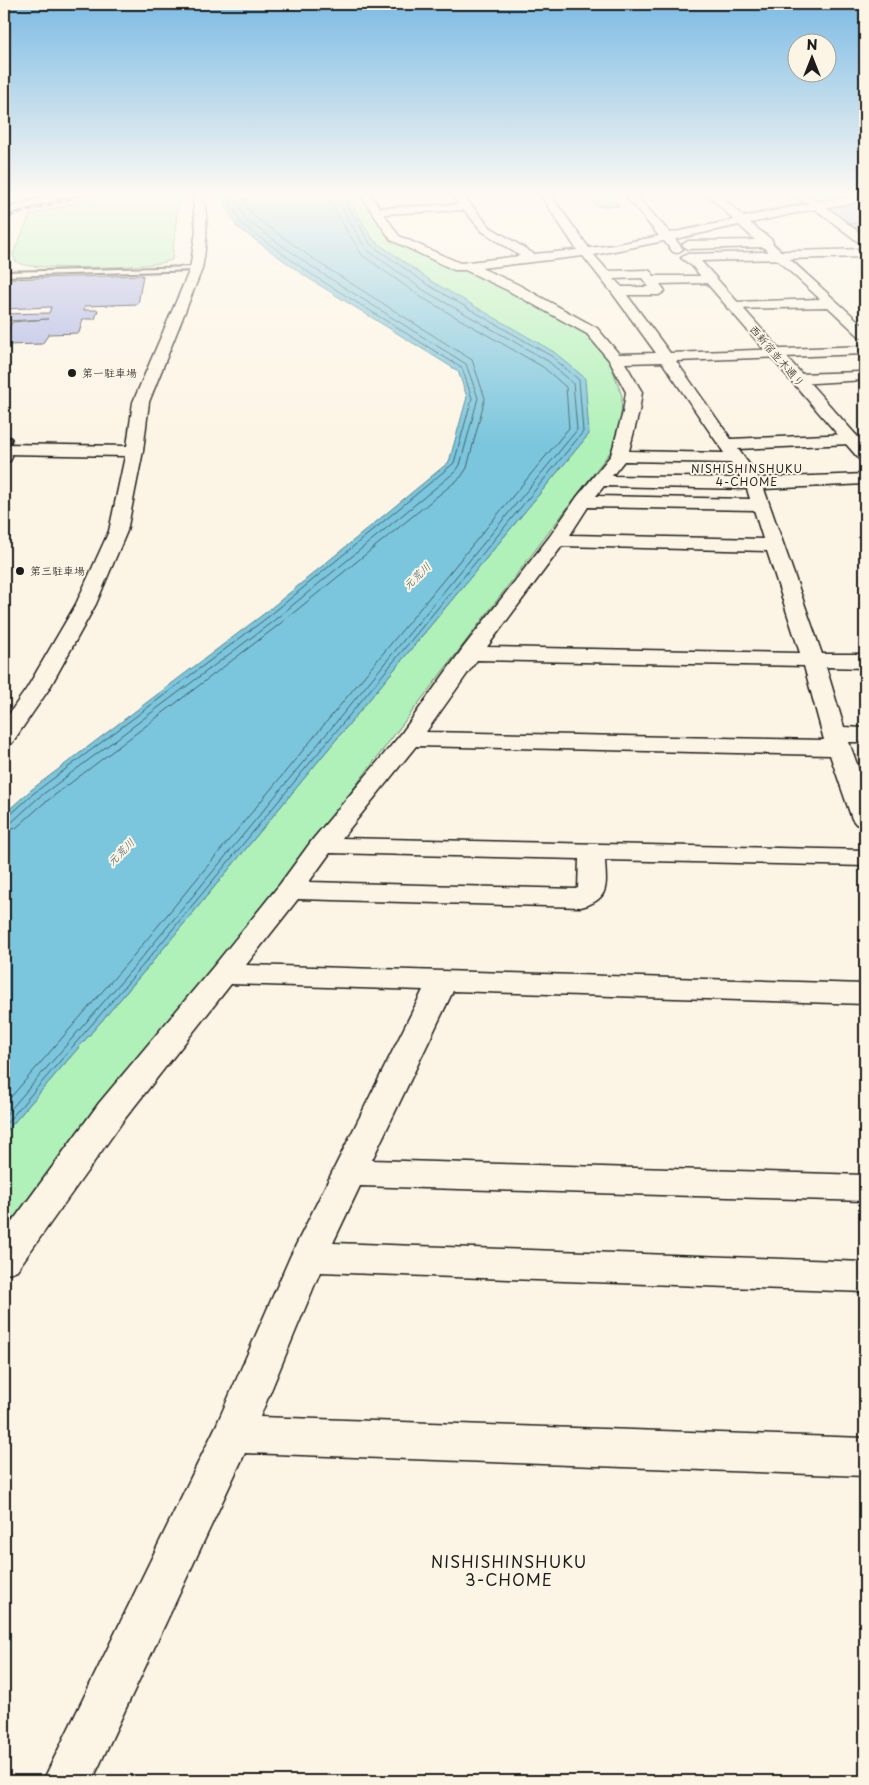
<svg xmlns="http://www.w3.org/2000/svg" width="869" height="1785" font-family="'Playpen Sans','Klee One',sans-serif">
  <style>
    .green { fill: #b0f1b9; stroke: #66866a }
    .water { fill: #7cc6dd; stroke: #568290 }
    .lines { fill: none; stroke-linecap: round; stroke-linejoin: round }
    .shore { stroke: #426069; stroke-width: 1 }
    .stream { stroke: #568290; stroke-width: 4 }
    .building { fill: #acb4e5; stroke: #1c1c1c }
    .lane-casing { stroke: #1c1c1c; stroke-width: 4 }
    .street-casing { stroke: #1c1c1c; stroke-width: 3 }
    .secondary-casing { stroke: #1c1c1c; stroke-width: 3 }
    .lane { fill: #fcf5e5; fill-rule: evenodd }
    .street { fill: #fcf5e5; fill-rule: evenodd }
    .secondary { fill: #fcf5e5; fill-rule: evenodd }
    .rail-casing { stroke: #1c1c1c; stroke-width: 2.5 }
    .rail { stroke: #fcf5e5; stroke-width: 2; stroke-dasharray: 5; stroke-linecap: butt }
    .poi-dot { fill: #1c1c1c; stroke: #fcf5e5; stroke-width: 2 }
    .labels { text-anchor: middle; stroke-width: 4; stroke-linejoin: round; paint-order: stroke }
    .far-street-label { font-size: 11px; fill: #1c1c1c; stroke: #fcf5e5 }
    .far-poi-label { font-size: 11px; fill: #1c1c1c; stroke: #fcf5e5; text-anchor: start }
    .far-neighbourhood-label { font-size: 11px; letter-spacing: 1px; fill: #1c1c1c; stroke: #fcf5e5 }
    .far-water-label { font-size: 11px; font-style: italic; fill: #3e5860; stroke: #fcf5e5 }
    .near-neighbourhood-label { font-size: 16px; letter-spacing: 1px; fill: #1c1c1c; stroke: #fcf5e5 }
  </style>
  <rect width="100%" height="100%" fill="#fcf5e5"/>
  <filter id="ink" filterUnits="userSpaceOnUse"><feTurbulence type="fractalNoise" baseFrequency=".02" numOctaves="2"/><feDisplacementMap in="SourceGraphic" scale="10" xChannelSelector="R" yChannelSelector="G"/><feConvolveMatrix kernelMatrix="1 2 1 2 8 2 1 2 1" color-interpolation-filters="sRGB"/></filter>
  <g filter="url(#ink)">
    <path class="green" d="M137,193h42l-7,67c-18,8 -118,9 -140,6 -6,0 -11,-2 -16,-4l-3,-8 17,-39 69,-18z
      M345,193h15l29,45 68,31h11l72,37 50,30 19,23 13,37 -2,43 -453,594 -163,228v-127l144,-167 441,-533 -158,-153 -58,-41z"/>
    <path class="water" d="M219,193h126l28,47 58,41 123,71 31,26 4,56 -441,533 -144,167v-320l27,-24 234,-177 184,-151 18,-65 -9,-26 -150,-93 -71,-51z"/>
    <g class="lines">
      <path class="shore" d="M4,818l5,-2 25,-23 234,-176 186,-154 18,-65 -10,-30 -151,-94 -70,-50 -16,-31
        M4,824l8,-2 26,-24 234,-176 184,-151 4,-6 18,-67 -12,-34 -151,-95 -69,-49 -14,-27
        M4,832l12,-4 27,-24 233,-177 185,-150 6,-9 18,-70 -13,-38 -153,-97 -67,-48 -12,-22
        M4,1105l130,-150 435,-527 -3,-41 -23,-20 -122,-70 -59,-42 -32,-52 -3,-10
        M4,1117l136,-157 437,-530 -4,-47 -25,-22 -123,-70 -59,-42 -29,-49 -2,-7
        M4,1126l140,-162 439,-532 -4,-52 -28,-24 -123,-71 -58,-41 -29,-51"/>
      <path class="stream" d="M744,217l75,69
        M744,217l59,-13 -14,-11"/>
    </g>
    <path class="building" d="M586,193h23l10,13h-23z
      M806,193h32l4,3 -31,1z
      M860,202l5,4v18h-15l-26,-18z
      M853,227h12v10h-6l-7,-6h6z
      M143,275l-5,29 -53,2 -1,4h14l-3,9h-12l-4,14 -30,1 -7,10 -38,1v-4l8,-19 36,-3 -44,2v-7l45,-1 2,-6 -47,2v-30z"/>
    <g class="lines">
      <defs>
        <path id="lane" d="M196,267l2,3 -194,6v-4z
          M4,435l7,4 -3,9 -4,3z"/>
        <path id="street" d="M60,193h16l-1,2 -71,20v-6z
          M192,193h10c7,25 5,50 0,76l-53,133 -6,49 -16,80 -31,73 -47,85 -37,54 -8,2v-24l23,-33 49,-84 33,-73 16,-75 -121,-2v-10l123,2 6,-44 57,-133 6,-38z
          M359,193h10l11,15 79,-4 -9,-11h11l29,34 44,27 43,-4 -38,-57h10l40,55 24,-3 46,-9 -36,-43h11l36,40 64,-13 -28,-27h11l27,24 73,-15 48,-7v6l-39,6 39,30v9l-4,-2 -46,-35 -65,14 22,17 1,4 92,83v11l-5,-1 -32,-30 -100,2 -2,-3 7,-4 87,-3 -57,-52 -75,2 -6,-4 6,-4 67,-1 -16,-15 -64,14 8,10 -6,4 -4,-1 -9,-11 -70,14 14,16 38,-1 4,1 4,5h60l2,3 -6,4 -50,1 5,7 -6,4h-32l43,58 195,-7v8l-189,7 55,78 119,-5 6,1 2,4 -2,4 -6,1 -112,5 21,29 106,-4v10l-101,5 58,165h43v14l-39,-1 18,60 21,1v14h-16l16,44v41l-9,-3 -4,-5 -22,-64 -414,-9 -74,92 523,12v16l-260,-6c1,25 6,39 -24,47l-283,-8 -52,66 619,19v20l-412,-13 -81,169 493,15v26l-505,-15 -27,57 532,19v30l-545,-20 -60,145 605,21v38l-620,-23 -153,328h-49l173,-355 74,-169 133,-267 -192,-6 -108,137 -106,149 -13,5v-42l95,-130 114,-136 67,-83 33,-45 88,-105 62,-86 87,-112 27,-39 34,-42 12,-43 3,-20 -17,-32 -22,-26 -80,-44 -42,-20h-11l-63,-30zM464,210l18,21 38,25 -60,7 -61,-27 -15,-22zM583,256l30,38 43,59 -37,1 -22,-26 -80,-44 -36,-16zM642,278l7,9h-27l-8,-8zM662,362l56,82 6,9 -95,-2 10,-39 3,-20 -17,-29zM624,461l107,2 10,15 -129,-2zM604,486l143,3 3,10 -154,-3zM588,507l166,3 9,29 -193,-4zM562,546l205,5 33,102 -313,-6zM477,660l327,6 20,74 -398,-8zM330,853l249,6 -1,29 -3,1 -266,-7z
          M860,372l5,2v6l-68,4 -5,-2 -3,-3 3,-3 5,-2z"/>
        <path id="secondary" d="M793,193h12l17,12 -5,3 -4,-1z
          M865,249v8l-164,4 164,184v15l-6,-1 -167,-193 -11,-8 6,-4z
          M4,446l6,1 2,10 -2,4 -6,1z"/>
      </defs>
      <use href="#lane" class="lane-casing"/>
      <use href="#street" class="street-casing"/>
      <use href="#secondary" class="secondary-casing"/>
      <use href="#lane" class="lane"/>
      <use href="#street" class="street"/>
      <use href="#secondary" class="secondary"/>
      <defs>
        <path id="rail" d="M4,218l87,-25"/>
      </defs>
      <use href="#rail" class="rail-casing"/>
      <use href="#rail" class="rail"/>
    </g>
  </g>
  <linearGradient id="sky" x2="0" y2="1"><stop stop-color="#7dbbe4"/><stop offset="0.44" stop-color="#fefaf3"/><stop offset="1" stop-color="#fefaf3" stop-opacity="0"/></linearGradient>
  <rect width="869" height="443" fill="url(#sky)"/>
  <g class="poi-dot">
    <circle cx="72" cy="373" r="5"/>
    <circle cx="20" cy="571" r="5"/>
  </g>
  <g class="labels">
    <g class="far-street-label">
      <text transform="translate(777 356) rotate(49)" y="4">西新宿並木通り</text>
    </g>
    <g class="far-poi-label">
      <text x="82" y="377">第一駐車場</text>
      <text x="30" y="575">第三駐車場</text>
    </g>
    <g class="far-neighbourhood-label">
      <text x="747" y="473">NISHISHINSHUKU<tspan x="747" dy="13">4-CHOME</tspan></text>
    </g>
    <g class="far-water-label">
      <text transform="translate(417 576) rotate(-44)" y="4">元荒川</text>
      <text transform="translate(121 852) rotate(-45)" y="4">元荒川</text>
    </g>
    <g class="near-neighbourhood-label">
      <text x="509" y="1568">NISHISHINSHUKU<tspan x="509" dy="18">3-CHOME</tspan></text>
    </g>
  </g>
  <rect width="869" height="1785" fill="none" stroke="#fcf5e5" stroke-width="20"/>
  <rect x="10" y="10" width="849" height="1765" fill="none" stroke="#1c1c1c" stroke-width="2" filter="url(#ink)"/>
  <g transform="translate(812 58)"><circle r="24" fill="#fcf5e5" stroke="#a29e95"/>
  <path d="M0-4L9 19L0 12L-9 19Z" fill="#1c1c1c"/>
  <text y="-8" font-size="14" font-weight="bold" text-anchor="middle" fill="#1c1c1c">N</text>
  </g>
</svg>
